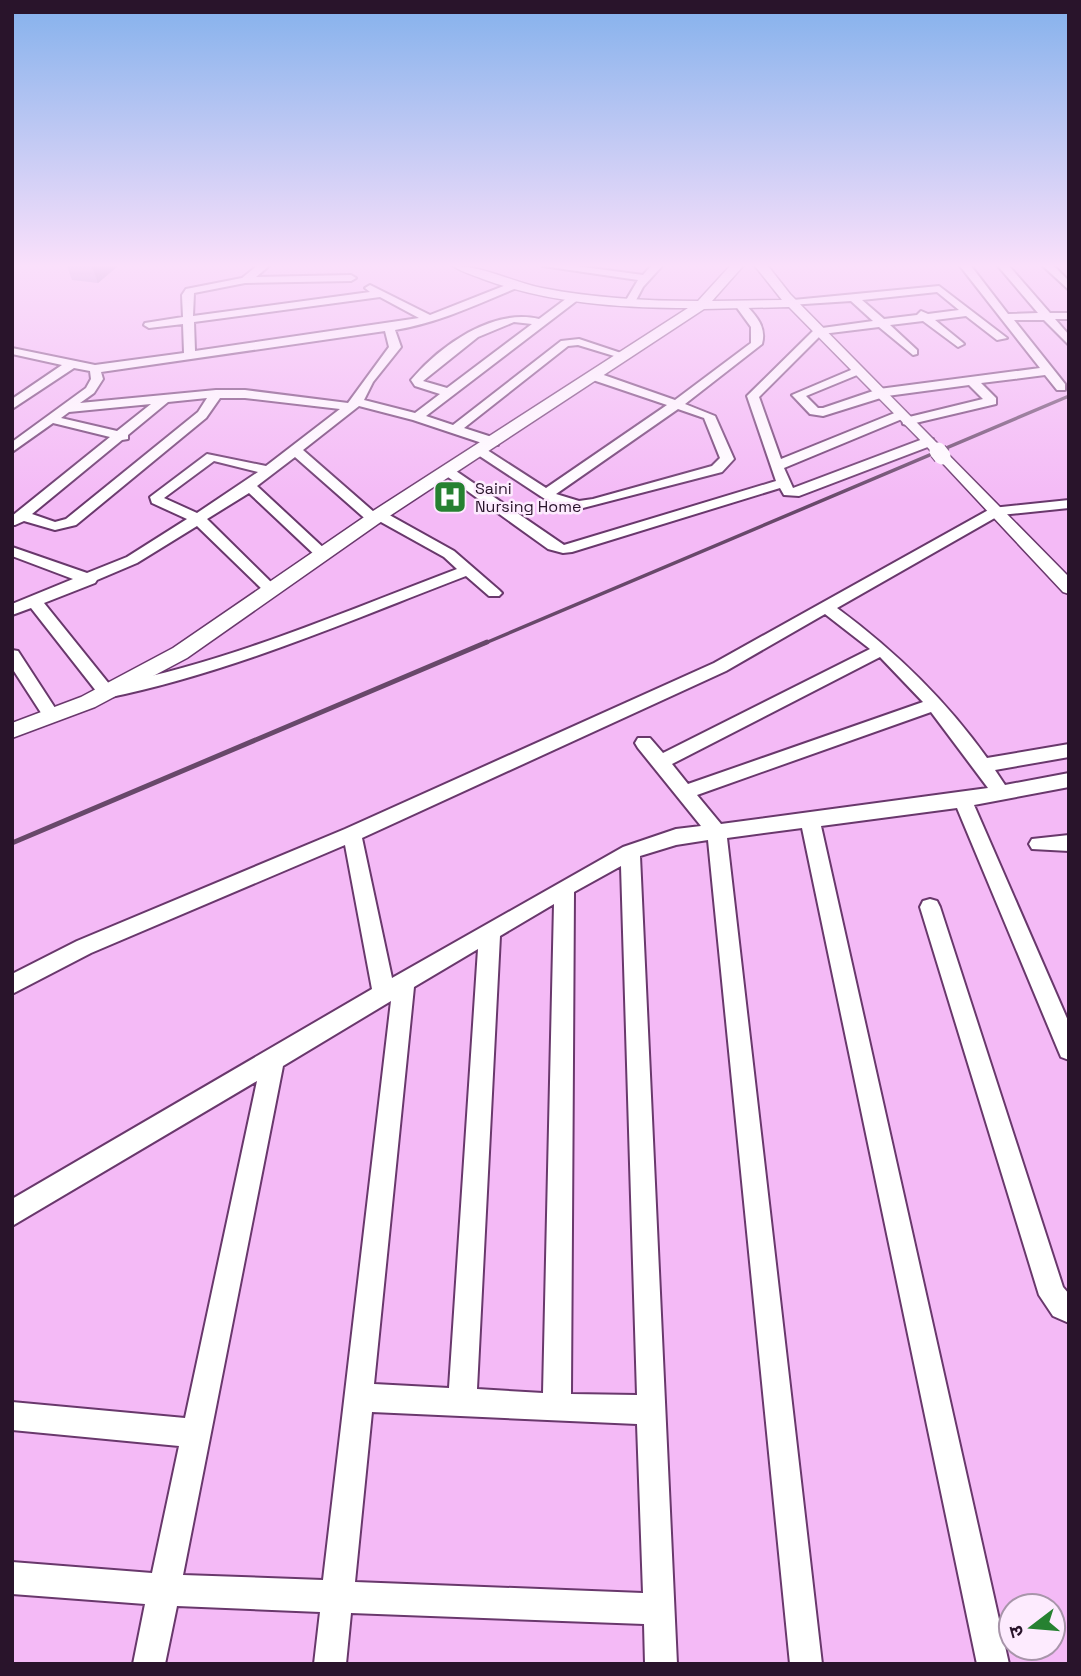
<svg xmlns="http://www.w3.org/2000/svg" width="1081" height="1676" font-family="'Space Grotesk','Noto Sans Devanagari',sans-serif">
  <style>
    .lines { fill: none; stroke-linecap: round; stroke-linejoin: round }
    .minor-casing { stroke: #69386c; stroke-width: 4 }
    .tertiary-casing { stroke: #69386c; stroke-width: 3 }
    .minor { fill: #fff; fill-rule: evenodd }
    .tertiary { fill: #fff; fill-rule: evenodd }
    .rail-far1 { stroke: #68486a; stroke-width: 3.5 }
    .rail { stroke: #68486a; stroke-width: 5 }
    .tertiary-bridge-casing { stroke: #69386c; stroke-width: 19; stroke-linecap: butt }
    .tertiary-bridge { stroke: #fff; stroke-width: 17 }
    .wall { fill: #ab8fcc }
    .shaded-wall { fill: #8b74a6 }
    .labels { text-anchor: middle; stroke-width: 5; stroke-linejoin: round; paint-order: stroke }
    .far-poi-label { font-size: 16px; fill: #29142b; stroke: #fdebfe; text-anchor: start }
  </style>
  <rect width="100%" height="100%" fill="#f4baf6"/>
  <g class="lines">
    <defs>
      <path id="minor" d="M257,266h12l-13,11 95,-2 5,3 -5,3 -106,2 -51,10 -1,23 177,-24 -5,-4 5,-3 60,30 81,-32h8v4c-41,17 -81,36 -124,43l6,17 -28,35 -9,18 51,13 25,-19 -25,-8 -4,-6c29,-34 81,-72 128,-61l32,-24h8v4l-153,117 27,9 108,-84 18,-2 51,17 -6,3 -46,-14 -10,1 -104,82 34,11v6h-10l-75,-25 -54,-14 -56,44 71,62h10l70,39 45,39 3,3 -3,3h-10l-23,-20c-118,45 -236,97 -360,122l-6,-2 -69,-88 -19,7v-11l61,-25 -61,-23v-9l75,26 40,-16 60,-38 -35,-16 -2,-6 57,-43 59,12 74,-57 -95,-11h-25l-14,20 -130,107 -21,5 -31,-9 -9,4h-3v-9l98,-79 -57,-14 -41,29v-10l74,-54 5,-9 -1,-8 -16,-3 -62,41v-10l50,-34 -50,-11v-6l83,17 89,-12 -1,-29 -34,4 -5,-3 1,-2 38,-6 -1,-22 4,-6 56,-11zM380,297l39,21 -224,33 -1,-29zM514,322l18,2 -85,64 -24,-7 55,-44zM385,331l4,16 -41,56 -103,-13h-29l-136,13 14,-10 9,-14 -2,-7zM207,398l-9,14 -132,107 -11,3 -23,-8 90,-74 6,-1v-4l40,-33zM151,404l-34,27 -56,-13 8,-6zM295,457l75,66 11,-1 63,35 13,12c-114,43 -227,93 -347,116l-66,-82 51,-20 2,-3 40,-17 60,-37 69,67h10l3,-3 -3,-3 -69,-68 42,-26 68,64h10l2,-3 -2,-3 -70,-65zM214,461l44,11 -61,41 -33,-15z
        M543,266h33l67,9 8,-9h11l-19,21 -9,17 -4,1 -5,-3 13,-22z
        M960,266h11l37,48 30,-1 -40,-47h11l41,47h19v6h-14l14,16v10l-25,-25h-30l51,64v6h-8l-12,-15 -64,8 15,15v6l-89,21 -4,-1 -1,-5 -118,49 9,20 130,-49h10v6l-134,51 -15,-1 -4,-7 -208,64 -9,1 -15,-4 -107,-77 2,-3h10l111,76 212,-64 -29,-85 68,-67 58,-8 -22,-20 -62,4 -1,-2 5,-3 146,-14 68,52 -10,2 -31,-24 -31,4 27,22 2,2 -6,3 -35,-26 -33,4 27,25v4l-4,1 -34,-28 -57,7 -63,63 22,62 116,-47h8v6l78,-19 -14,-14 -82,11 -64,20 -13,-2 -18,-19 66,-28 4,2v4l-56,23 12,12h5l56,-19 161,-21zM937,292l22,18 -31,4 -7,-3 -4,4 -33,4 -22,-19z
        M1043,266h11l15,15v9z
        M736,303h8c11,12 23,23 18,41l-77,60 30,12 19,43 -12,13 -143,37 -28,-6 -79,-52 2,-3h10l62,40 121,-83 -77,-26v-6h8l77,27 76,-57v-16l-16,-22zM678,409l26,9 16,40 -8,8 -119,33 -14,2 -23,-7z
        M1069,500v8l-69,7 -163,93c58,43 108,91 150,150l82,-14v13l-74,13 10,15 64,-12v14l-95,18 95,218v37l-8,-3 -3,-7 -101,-242 -136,18 188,838h-32l-175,-836 -75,10 95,826h-32l-82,-824 -32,5 -36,11 37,808h-32l-1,-40 -293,-11 -5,51h-32l6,-52 -143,-6 -12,58h-32l12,-60 -133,-10v-32l140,11 27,-127 -167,-16v-28l173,16 72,-337 -245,145v-27l360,-210 -27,-144 -254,108 -79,41v-20l65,-33 268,-112 369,-166 278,-155zM825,614l45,35 -207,104 -13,-15h-12l-3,5 3,5 63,78 -25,3 -53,18 -231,131 -30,-140 364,-167zM880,657l43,45 -235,82 -16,-20zM931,712l57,76 -267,36 -24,-29zM621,866l16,529 -66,-1 3,-502zM554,904l-11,489 -66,-4 23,-453zM478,949l-29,439 -75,-4 40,-397zM391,1001l-68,579 -140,-5 100,-509zM372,1412l265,12 6,169 -288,-11z
        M12,650l6,1 39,60 3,4 -3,4h-12l-33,-51z
        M1069,835v16l-37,-2 -3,-5 3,-5z
        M930,899l7,2 3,6 123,380 6,7v29l-16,-7 -14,-21 -119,-388 3,-6z"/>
      <path id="tertiary" d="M453,266c31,0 59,16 89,22 51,10 104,13 156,13l32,-35h13l-31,35 70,-1 -27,-34h13l22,28 279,283v17l-6,-2 -128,-137 -146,-148 -85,2 -319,210 -198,139 -92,49 -83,31v-15l69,-26 92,-49 200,-137 315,-203c-68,0 -140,-5 -205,-29 -10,-4 -21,-7 -30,-13z"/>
    </defs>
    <use href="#minor" class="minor-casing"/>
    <use href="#tertiary" class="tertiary-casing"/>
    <use href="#minor" class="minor"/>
    <use href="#tertiary" class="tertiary"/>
    <path class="rail-far1" d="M483,644l586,-248"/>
    <path class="rail" d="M12,843l475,-201"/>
    <defs>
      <path id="tertiary-bridge" d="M938,451l4,5"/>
    </defs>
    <use href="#tertiary-bridge" class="tertiary-bridge-casing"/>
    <use href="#tertiary-bridge" class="tertiary-bridge"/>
  </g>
  <path class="wall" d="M67,266h51l-20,17 -26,-3z"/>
  <path class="shaded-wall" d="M93,266h25l-20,17 -6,-16z"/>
  <linearGradient id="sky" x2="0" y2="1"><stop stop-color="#84b1ec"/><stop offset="0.53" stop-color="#fae0fb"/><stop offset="1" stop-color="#fae0fb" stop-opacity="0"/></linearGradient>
  <rect width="1081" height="501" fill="url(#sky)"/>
  <defs>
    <symbol id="hospital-square" viewBox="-11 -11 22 22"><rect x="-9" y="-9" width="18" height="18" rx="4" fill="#268131" stroke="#fdebfe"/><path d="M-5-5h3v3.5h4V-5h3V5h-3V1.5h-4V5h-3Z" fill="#fff"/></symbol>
  </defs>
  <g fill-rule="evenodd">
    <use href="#hospital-square" x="431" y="478" width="38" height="38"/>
  </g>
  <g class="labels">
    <g class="far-poi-label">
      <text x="475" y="494">Saini<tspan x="475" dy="18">Nursing Home</tspan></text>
    </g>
  </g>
  <rect width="1081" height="1676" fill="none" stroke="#29142b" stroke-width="28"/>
  <g transform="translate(1032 1627) rotate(254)"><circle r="33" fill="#fdebfe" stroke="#a895aa" stroke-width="2"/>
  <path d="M0-5L12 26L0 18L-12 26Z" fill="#268131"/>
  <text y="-10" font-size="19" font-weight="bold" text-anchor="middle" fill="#29142b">उ</text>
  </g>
</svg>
